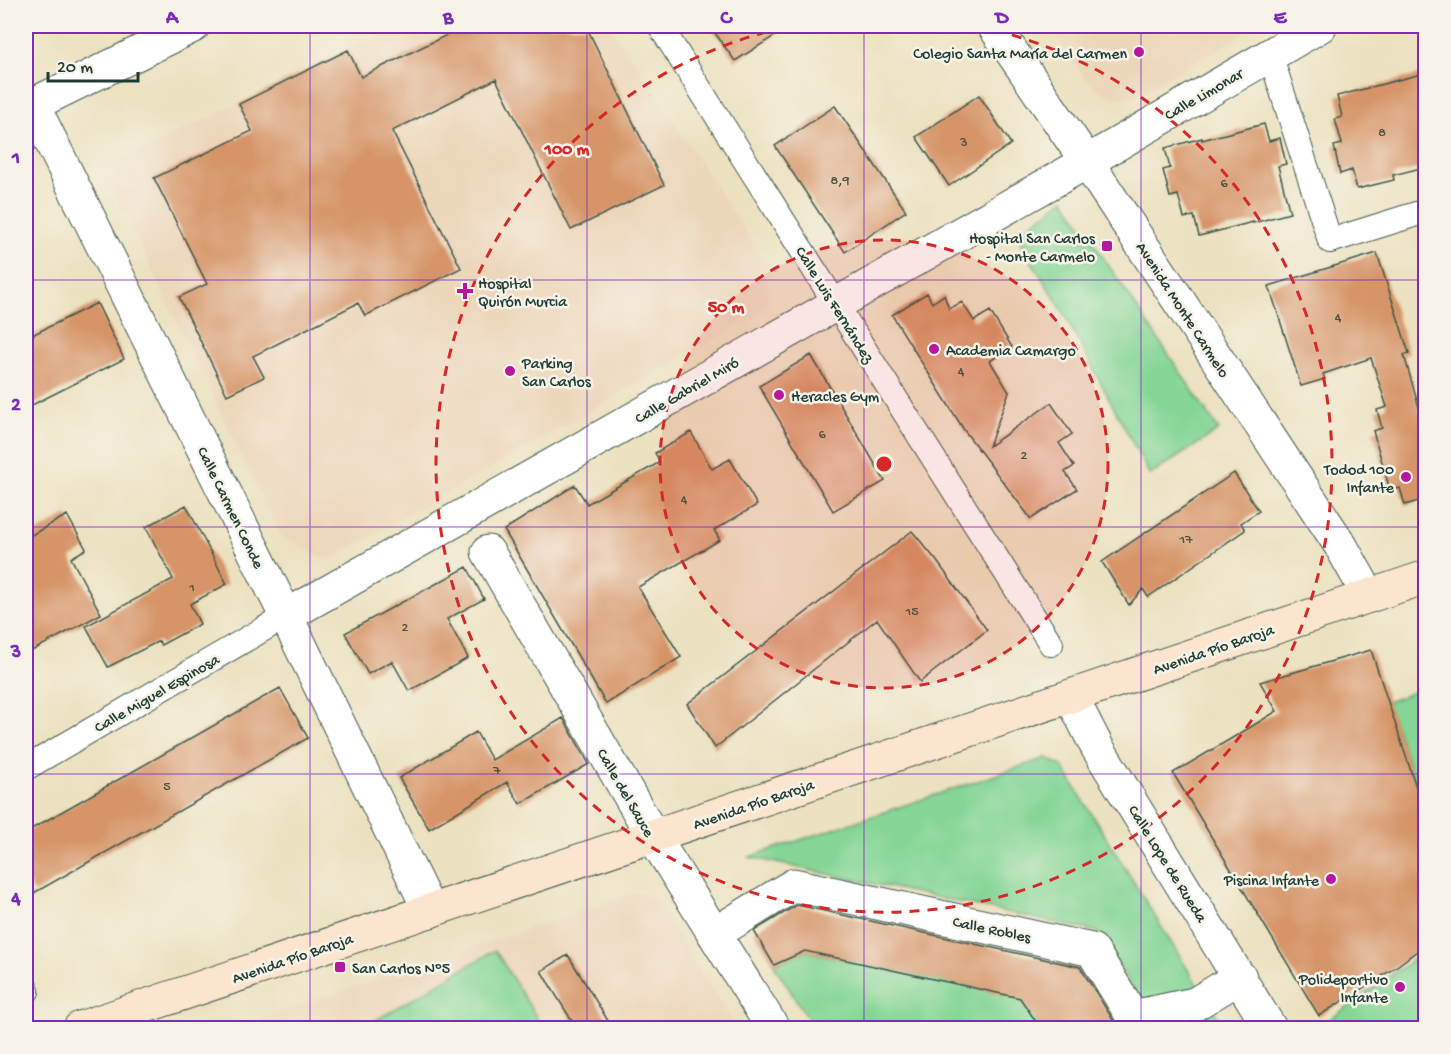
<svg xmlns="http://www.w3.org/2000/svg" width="1451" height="1054" font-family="'Gochi Hand',sans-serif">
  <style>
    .built { fill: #edd7bb }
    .green { fill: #85d696; stroke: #528a65; stroke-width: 1.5 }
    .building { fill: #d69467 }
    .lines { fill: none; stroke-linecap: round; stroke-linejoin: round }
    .pedestrian-casing { stroke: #3e5649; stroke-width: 26 }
    .minor-casing { stroke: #3e5649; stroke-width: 35 }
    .secondary-casing { stroke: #3e5649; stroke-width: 35 }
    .pedestrian { stroke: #fff; stroke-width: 24 }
    .minor { stroke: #fff; stroke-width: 33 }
    .secondary { stroke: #fce5cf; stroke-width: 33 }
    .grid { fill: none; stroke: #7b2cbf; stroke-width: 1.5; stroke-opacity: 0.55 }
    .ring { fill: none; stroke: #d62828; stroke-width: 3; stroke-dasharray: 10 8 }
    .poi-dot { fill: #b5179e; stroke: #f7f3e8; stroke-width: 2 }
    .labels { text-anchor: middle; stroke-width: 5; stroke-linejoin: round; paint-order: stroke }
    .number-label { font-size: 14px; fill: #4d5341 }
    .poi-label { font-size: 16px; fill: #1f3d34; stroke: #f7f3e8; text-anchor: end }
    .street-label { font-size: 16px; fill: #1f3d34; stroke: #f7f3e8 }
    .centre { fill: #d62828; stroke: #f7f3e8; stroke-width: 3 }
    .ring-label { font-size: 18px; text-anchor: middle; font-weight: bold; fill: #d62828; stroke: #f7f3e8; stroke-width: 5; stroke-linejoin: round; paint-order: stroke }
    .neatline { fill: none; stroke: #7b2cbf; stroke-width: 2 }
    .grid-label { font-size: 20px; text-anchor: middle; font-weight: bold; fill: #7b2cbf }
  </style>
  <rect width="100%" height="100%" fill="#f7f3e8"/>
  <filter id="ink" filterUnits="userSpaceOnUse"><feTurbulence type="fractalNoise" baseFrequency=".0167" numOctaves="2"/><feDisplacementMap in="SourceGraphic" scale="12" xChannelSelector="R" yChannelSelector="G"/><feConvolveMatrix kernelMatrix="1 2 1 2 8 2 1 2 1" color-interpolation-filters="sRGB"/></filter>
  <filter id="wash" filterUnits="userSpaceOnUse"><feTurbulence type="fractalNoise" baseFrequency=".008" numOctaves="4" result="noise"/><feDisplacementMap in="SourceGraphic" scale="24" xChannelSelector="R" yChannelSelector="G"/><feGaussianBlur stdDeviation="1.35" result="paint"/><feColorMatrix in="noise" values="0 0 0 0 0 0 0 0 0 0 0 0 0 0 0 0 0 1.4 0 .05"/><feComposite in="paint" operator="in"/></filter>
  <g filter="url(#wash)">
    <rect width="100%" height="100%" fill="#ece1c0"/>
    <path class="built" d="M397,26h213l158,240 -1,43 -439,252 -49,-27 -169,-352 12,-22z
      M1049,26h208l-118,68 -18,4 -18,-5 -18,-15z
      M638,892l16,6 83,130h-505z"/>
    <path class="green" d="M1064,199l155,231 -69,45 -92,-172 -32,-50 -8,-19z
      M1425,688v121l-38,-107z
      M1046,758l16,8 136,220 -56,16 -44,-70 -349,-75z
      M495,950l48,78h-180z
      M805,951l216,47 20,30h-227l-40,-63z
      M1425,951v77h-98l-2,-5z
      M1212,1008l12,20h-77z"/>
    <g id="blocks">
      <path class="building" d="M465,26h121l78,159 -93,45 -75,-151 -104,52 69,137 -96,48 -7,-13 -105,53 11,21 -37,18 -48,-98 28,-13 -53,-106 98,-47 -13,-27 109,-54 13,27z
        M710,26h80l-55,35z
        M1425,73v94l-32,8 1,5 -37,9 -5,-19 -12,4 -6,-28 8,-2 -7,-25 7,-2 -5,-21z
        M979,95l32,49 -62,42 -33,-49z
        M835,106l71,105 -61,41 -70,-106z
        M1264,124l5,17 11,-3 6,26 -8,2 12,47 -37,10v-1l-54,14 -5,-20 -10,2 -6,-23 -8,2 -7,-27 7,-2 -5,-20 37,-10v2z
        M1377,253l32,100 -5,2 21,74v70l-20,6 -5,-17 -10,2 -17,-59 9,-3 -5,-18 10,-3 -16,-49 -48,16 2,5 -24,7 -32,-100z
        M927,293l5,10 12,-8 5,14 13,-7 12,19 16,-10 22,36 -22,14 19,31 -20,54 62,-43 21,31 -13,9 15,23 -9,6 12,17 -46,30 -67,-89 -72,-115z
        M97,303l27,56 -98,49v-70z
        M811,355l74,126 -52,30 -74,-125z
        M691,432l21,37 18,-10 27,46 -43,25 6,10 -82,47 43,70 -75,47 -102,-174 71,-45 12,19 73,-42 -5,-9z
        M1234,473l25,38 -18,12 4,7 -97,67 -5,-8 -14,16 -27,-43z
        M186,505l41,79 -37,20 10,20 -39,21 -2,-4 -51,26 -22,-41 87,-47 -27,-52z
        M67,515l19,34 -15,9 30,56 -75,40v-116z
        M912,531l24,29 51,70 -67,52 -43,-63 -162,129 -28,-44z
        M467,567l17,32 -37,20 21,39 -59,33 -17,-30 -24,13 -23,-41z
        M1371,650l54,164v131l-32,24 -74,47 -146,-243 76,-45 28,-17 -17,-29z
        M280,688l28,50 -274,155 -8,-15v-46z
        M563,718l26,46 -69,40 -13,-22 -78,47 -30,-51 77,-46 16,28z
        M797,905l283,62 35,56 -10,6h-64l-21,-31 -215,-47 -31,14 -20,-34z
        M568,955l45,74h-36l-36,-58z"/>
    </g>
  </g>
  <g filter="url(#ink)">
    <use href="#blocks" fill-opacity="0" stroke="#3e5649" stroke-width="1.5"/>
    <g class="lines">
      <defs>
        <path id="pedestrian" d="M660,26l391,618
          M1270,54l60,187 96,-30
          M26,768l260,-152
          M26,988l1,3"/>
        <path id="minor" d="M994,26l93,136 254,384 28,50
          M33,105l253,511 144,295
          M26,108l167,-82
          M488,552l165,284 120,192
          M286,616l778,-441 256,-149
          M1071,696l26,51 173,281
          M714,934l80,-49 298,65 41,67 62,-13 45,-27"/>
        <path id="secondary" d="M80,1028l1346,-451"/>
      </defs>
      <use href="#pedestrian" class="pedestrian-casing"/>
      <use href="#minor" class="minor-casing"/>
      <use href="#secondary" class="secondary-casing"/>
      <use href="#pedestrian" class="pedestrian"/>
      <use href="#minor" class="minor"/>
      <use href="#secondary" class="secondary"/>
    </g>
  </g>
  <path class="grid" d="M310,26v1002M587,26v1002M864,26v1002M1141,26v1002M26,280h1400M26,527h1400M26,774h1400"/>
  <circle cx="884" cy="464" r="224" fill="#d62828" fill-opacity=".12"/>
  <g class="ring">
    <circle cx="884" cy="464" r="224"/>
    <path d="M977 26A448 448 0 1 1 791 26"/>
  </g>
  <g class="poi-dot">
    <circle cx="1139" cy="52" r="6"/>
    <rect x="1101" y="240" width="12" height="12" rx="3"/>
    <path d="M462 282h6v6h6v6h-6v6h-6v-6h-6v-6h6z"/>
    <circle cx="934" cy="349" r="6"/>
    <circle cx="510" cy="371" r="6"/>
    <circle cx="779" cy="395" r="6"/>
    <circle cx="1406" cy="477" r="6"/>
    <circle cx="1331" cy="879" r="6"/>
    <rect x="334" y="961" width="12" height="12" rx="3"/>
    <circle cx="1400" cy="987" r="6"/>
  </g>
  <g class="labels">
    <g class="number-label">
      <text x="1382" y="136">8</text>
      <text x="964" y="146">3</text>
      <text x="840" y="184">8,9</text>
      <text x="1224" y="187">6</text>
      <text x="1338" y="321">4</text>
      <text x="961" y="375">4</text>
      <text x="822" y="438">6</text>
      <text x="1024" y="459">2</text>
      <text x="684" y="503">4</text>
      <text x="1186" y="543">17</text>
      <text x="192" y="591">1</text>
      <text x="912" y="615">15</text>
      <text x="405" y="631">2</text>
      <text x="497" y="774">7</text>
      <text x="167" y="790">5</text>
    </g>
    <g class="poi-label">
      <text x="1127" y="58">Colegio Santa María del Carmen</text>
      <text x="1095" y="243">Hospital San Carlos<tspan x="1095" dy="18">- Monte Carmelo</tspan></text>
      <text x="478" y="288" text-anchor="start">Hospital<tspan x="478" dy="18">Quirón Murcia</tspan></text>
      <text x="946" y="355" text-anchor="start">Academia Camargo</text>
      <text x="522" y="368" text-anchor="start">Parking<tspan x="522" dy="18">San Carlos</tspan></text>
      <text x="791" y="401" text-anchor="start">Heracles Gym</text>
      <text x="1394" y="474">Todod 100<tspan x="1394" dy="18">Infante</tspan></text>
      <text x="1319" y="885">Piscina Infante</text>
      <text x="352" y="973" text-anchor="start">San Carlos Nº5</text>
      <text x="1388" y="984">Polideportivo<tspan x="1388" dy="18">Infante</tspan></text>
    </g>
    <g class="street-label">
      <text transform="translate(1203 93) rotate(-30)" y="6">Calle Limonar</text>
      <text transform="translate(836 304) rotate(58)" y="6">Calle Luis Fernández</text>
      <text transform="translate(1184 309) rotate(57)" y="6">Avenida Monte Carmelo</text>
      <text transform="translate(686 389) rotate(-30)" y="6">Calle Gabriel Miró</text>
      <text transform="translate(232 507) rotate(64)" y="6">Calle Carmen Conde</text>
      <text transform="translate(1213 648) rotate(-19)" y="6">Avenida Pío Baroja</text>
      <text transform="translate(156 692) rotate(-30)" y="6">Calle Miguel Espinosa</text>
      <text transform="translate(627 792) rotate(60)" y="6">Calle del Sauce</text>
      <text transform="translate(753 803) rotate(-19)" y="6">Avenida Pío Baroja</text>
      <text transform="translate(1169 863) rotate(58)" y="6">Calle Lope de Rueda</text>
      <text transform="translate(992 928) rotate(12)" y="6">Calle Robles</text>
      <text transform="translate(292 957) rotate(-19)" y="6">Avenida Pío Baroja</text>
    </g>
  </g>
  <circle cx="884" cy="464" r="9" class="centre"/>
  <g class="ring-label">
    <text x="567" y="154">100 m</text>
    <text x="726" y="312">50 m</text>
  </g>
  <rect width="1451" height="1054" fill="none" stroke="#f7f3e8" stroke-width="66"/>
  <path d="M48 72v9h90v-9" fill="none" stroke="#1f3d34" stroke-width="3"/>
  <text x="57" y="72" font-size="18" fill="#1f3d34" stroke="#f7f3e8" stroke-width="4.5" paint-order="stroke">20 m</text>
  <rect x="33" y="33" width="1385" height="988" class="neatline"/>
  <g class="grid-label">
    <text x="172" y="23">A</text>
    <text x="448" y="23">B</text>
    <text x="726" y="23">C</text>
    <text x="1002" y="23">D</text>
    <text x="1280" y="23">E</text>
    <text x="16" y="163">1</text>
    <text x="16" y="410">2</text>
    <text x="16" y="657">3</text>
    <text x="16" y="904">4</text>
  </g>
</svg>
